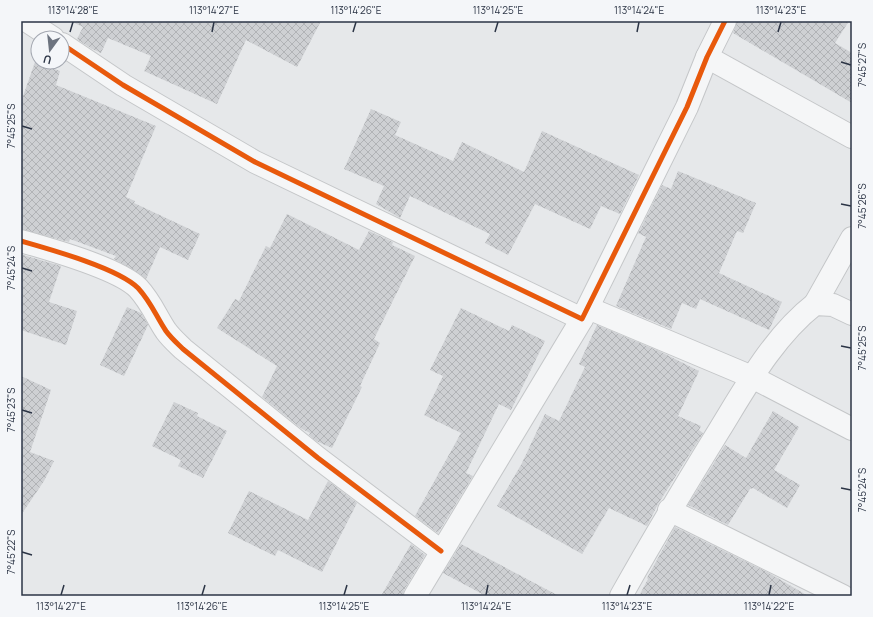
<svg xmlns="http://www.w3.org/2000/svg" width="873" height="617" font-family="Manrope,sans-serif">
<style>
.building{fill:url(#building-cross-hatch)}
.lines{fill:none;stroke-linecap:round;stroke-linejoin:round}
.street-casing{stroke:#c4c6c8;stroke-width:24}
.street{stroke:#f5f6f7;stroke-width:22}
.cycleway-casing{stroke:#f4f6f9;stroke-width:8}
.cycleway{stroke:#e8590c;stroke-width:5}
.ticks{fill:none;stroke:#2b3445;stroke-width:1.5}
.neatline{fill:none;stroke:#2b3445;stroke-width:1.5}
.ticks-label{font-size:10px;text-anchor:middle;fill:#2b3445}
</style>
<defs>
<pattern id="building-cross-hatch" width="8" height="8" patternUnits="userSpaceOnUse"><rect width="8" height="8" fill="#ced0d3"/><path d="M0 0l8 8M0 8l8-8" fill="none" stroke="#b1b3b6"/></pattern>
</defs>
<rect width="100%" height="100%" fill="#e6e8ea"/>
<g class="building">
<path d="M70,21H321L297,67L246,40L217,104L144,71L151,56L108,38L101,53L92,49L77,39L83,27Z"/>
<path d="M737,21H849L835,43L852,53V103L733,33Z"/>
<path d="M35,62L60,71L56,85L156,126L126,197L135,201L134,203L200,234L188,260L160,247L146,279L134,270L114,259L116,256L70,239L69,242L21,229V102Z"/>
<path d="M371,109L401,122L395,135L453,161L462,142L524,172L542,131L639,175L620,214L601,206L590,229L535,204L508,255L485,243L490,234L410,196L400,218L376,204L384,186L344,169Z"/>
<path d="M678,171L756,203L743,233L737,231L719,273L782,302L769,330L700,299L696,309L682,303L671,329L616,306L646,237L638,233L640,230L662,185L671,189Z"/>
<path d="M287,214L359,250L369,231L393,242L392,245L415,256L374,339L380,343L360,386L362,387L332,448L316,441L309,435L310,433L302,429L262,397L277,366L217,328L235,299L239,301L266,246L270,248Z"/>
<path d="M23,255L61,266L49,302L77,311L66,345L21,330V261Z"/>
<path d="M127,307L141,313L148,325L124,376L100,365Z"/>
<path d="M461,308L509,331L512,325L545,341L511,410L499,404L466,473L473,476L438,533L415,516L461,433L424,415L443,376L430,370Z"/>
<path d="M597,325L661,352L699,371L678,416L701,426L699,430L703,433L658,504L647,526L609,508L582,554L497,506L522,463L545,414L559,421L585,367L579,364Z"/>
<path d="M21,376L51,390L30,452L54,461L44,481L21,515Z"/>
<path d="M174,402L198,413L197,416L227,431L203,478L178,466L181,460L152,446Z"/>
<path d="M773,411L799,427L774,470L800,485L787,508L753,488L750,489L728,525L688,505L725,445L746,458Z"/>
<path d="M328,481L357,503L322,572L278,550L275,556L228,533L249,491L308,520Z"/>
<path d="M675,527L769,573L808,596H639L648,579L647,578Z"/>
<path d="M411,544L425,555L404,590L403,596H381Z"/>
<path d="M461,544L559,596H486L443,573Z"/>
</g>
<g class="lines">
<defs>
<g id="street">
<path d="M27,21L53,38"/>
<path d="M62,44L123,85L255,162L582,319L687,107L707,57L725,21"/>
<path d="M707,57L852,137"/>
<path d="M21,241C49,249 118,268 138,288C151,302 156,316 166,331C171,338 178,344 183,349L318,458L441,551"/>
<path d="M815,304L852,238"/>
<path d="M588,308L752,377L852,429"/>
<path d="M669,510L843,596"/>
<path d="M415,596L582,319"/>
<path d="M621,596C653,539 686,484 720,429C747,385 774,336 815,304L833,305L852,314"/>
</g>
</defs>
<use href="#street" class="street-casing"/>
<use href="#street" class="street"/>
<defs>
<g id="cycleway">
<path d="M62,44L123,85L255,162L582,319L687,107L707,57L725,21"/>
<path d="M21,241C49,249 118,268 138,288C151,302 156,316 166,331C171,338 178,344 183,349L318,458L441,551"/>
</g>
</defs>
<use href="#cycleway" class="cycleway-casing"/>
<use href="#cycleway" class="cycleway"/>
</g>
<path class="ticks" d="M70,32L73,22M212,32L214,22M353,32L356,22M495,32L498,22M637,32L639,22M778,32L781,22M841,62L851,65M22,126L32,129M841,204L851,206M22,268L32,271M841,346L851,348M22,410L32,413M841,488L851,490M22,552L32,555M61,595L64,585M202,595L205,585M344,595L347,585M486,595L488,585M627,595L630,585M769,595L771,585"/>
<rect width="873" height="617" fill="none" stroke="#f4f6f9" stroke-width="44"/>
<g transform="translate(50 50) rotate(195)"><circle r="19" fill="#f4f6f9" stroke="#a4a8b1"/>
<path d="M0-3L7 15L0 10L-7 15Z" fill="#6c737f"/>
<text y="-6" font-size="11" font-weight="bold" text-anchor="middle" fill="#2b3445">U</text>
</g>
<rect x="22" y="22" width="829" height="573" class="neatline"/>
<g class="ticks-label">
<text x="73" y="14">113°14'28"E</text>
<text x="214" y="14">113°14'27"E</text>
<text x="356" y="14">113°14'26"E</text>
<text x="498" y="14">113°14'25"E</text>
<text x="639" y="14">113°14'24"E</text>
<text x="781" y="14">113°14'23"E</text>
<text transform="translate(862 65) rotate(-90)" y="4">7°45'27"S</text>
<text transform="translate(11 126) rotate(-90)" y="4">7°45'25"S</text>
<text transform="translate(862 206) rotate(-90)" y="4">7°45'26"S</text>
<text transform="translate(11 268) rotate(-90)" y="4">7°45'24"S</text>
<text transform="translate(862 348) rotate(-90)" y="4">7°45'25"S</text>
<text transform="translate(11 410) rotate(-90)" y="4">7°45'23"S</text>
<text transform="translate(862 490) rotate(-90)" y="4">7°45'24"S</text>
<text transform="translate(11 552) rotate(-90)" y="4">7°45'22"S</text>
<text x="61" y="610">113°14'27"E</text>
<text x="202" y="610">113°14'26"E</text>
<text x="344" y="610">113°14'25"E</text>
<text x="486" y="610">113°14'24"E</text>
<text x="627" y="610">113°14'23"E</text>
<text x="769" y="610">113°14'22"E</text>
</g>
</svg>
